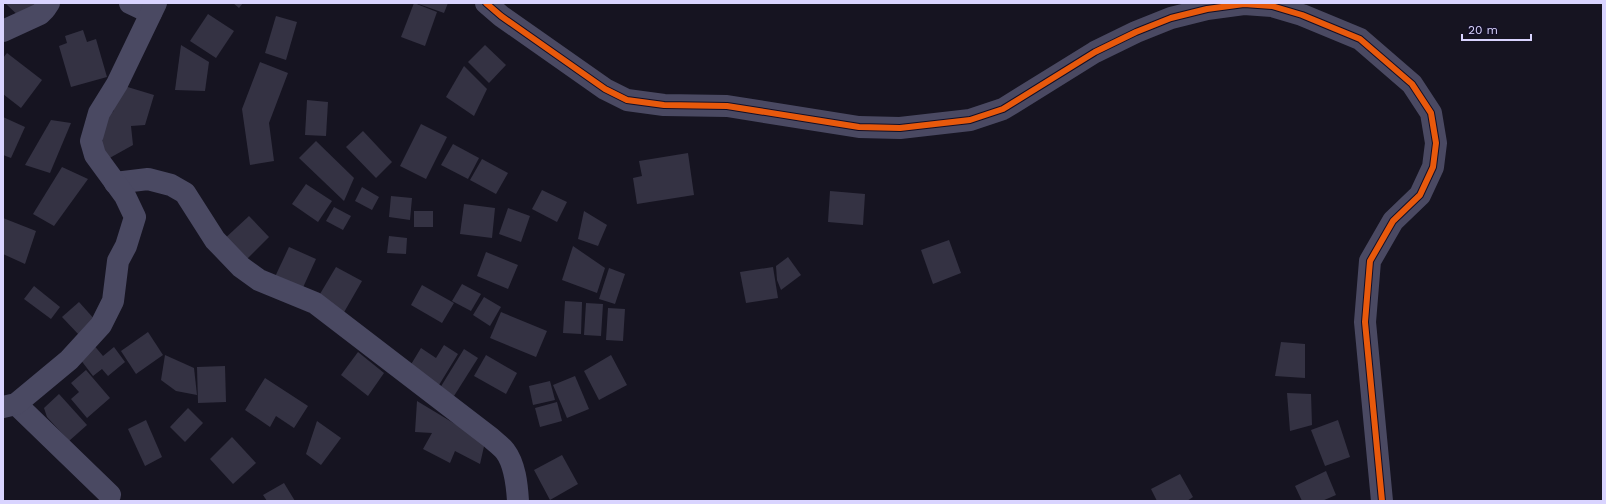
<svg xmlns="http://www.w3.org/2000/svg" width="1606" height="504" font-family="'Work Sans',sans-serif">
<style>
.building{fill:#343243}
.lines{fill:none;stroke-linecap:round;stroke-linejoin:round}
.street{stroke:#4a4962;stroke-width:22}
.cycleway-casing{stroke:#130f26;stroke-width:8}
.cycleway{stroke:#e8590c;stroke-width:6}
</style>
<rect width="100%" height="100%" fill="#161421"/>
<g class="building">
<path d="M5,3H39L23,20Z"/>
<path d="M233,3H243L239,8Z"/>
<path d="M414,3L437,12L425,46L401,37Z"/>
<path d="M416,3H448L444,13Z"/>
<path d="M208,14L234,31L216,58L190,41Z"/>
<path d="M276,16L297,22L286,60L265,53Z"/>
<path d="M83,30L87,42L96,39L107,77L71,87L59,46L67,43L65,36Z"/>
<path d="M181,45L209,62L205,91L175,90Z"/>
<path d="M485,45L506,65L489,83L468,62Z"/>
<path d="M7,53L42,80L21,108L3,94V58Z"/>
<path d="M260,62L288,73L269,123L274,161L250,165L242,109Z"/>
<path d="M464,66L487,89L474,116L446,97Z"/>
<path d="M121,85L154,95L145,125L131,126L133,145L106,160L98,147L103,140L98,128L105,114L113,112Z"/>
<path d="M307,100L328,102L326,136L305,135Z"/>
<path d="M3,117L25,127L11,158L3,155Z"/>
<path d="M51,120L71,123L50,173L25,165Z"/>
<path d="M421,124L447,137L426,179L400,166Z"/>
<path d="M363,131L392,162L376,178L346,147Z"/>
<path d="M316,141L354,178L344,201L299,158Z"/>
<path d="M453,144L479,158L468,179L441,165Z"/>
<path d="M688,153L694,195L637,204L633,178L642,176L639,161Z"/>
<path d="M482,159L508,173L496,194L470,180Z"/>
<path d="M62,167L88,179L54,226L33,214Z"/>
<path d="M306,184L332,201L318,222L292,204Z"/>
<path d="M362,187L379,197L372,210L355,201Z"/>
<path d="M542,190L567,202L557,222L532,209Z"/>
<path d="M830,191L865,194L863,225L828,222Z"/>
<path d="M391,196L412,198L410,220L389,217Z"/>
<path d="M464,204L495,208L492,238L460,234Z"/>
<path d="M334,207L351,216L343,230L326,221Z"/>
<path d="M508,208L530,216L521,242L499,234Z"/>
<rect x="414" y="211" width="19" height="16"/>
<path d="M584,211L607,225L598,246L578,239Z"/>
<path d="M249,216L269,237L243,263L221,242Z"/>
<path d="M3,218L36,231L25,264L3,254Z"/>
<path d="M389,236L407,238L406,254L387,253Z"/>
<path d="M949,240L961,273L933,284L921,250Z"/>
<path d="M573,246L605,268L597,293L562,280Z"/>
<path d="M289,247L316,259L300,294L273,281Z"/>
<path d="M486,252L518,265L508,289L477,276Z"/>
<path d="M788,257L801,275L781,290L777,280L776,266Z"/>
<path d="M336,267L362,281L343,314L317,299Z"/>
<path d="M773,267L778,298L746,303L740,272Z"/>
<path d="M609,268L625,274L615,304L599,299Z"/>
<path d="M462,284L481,294L471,311L452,301Z"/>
<path d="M422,285L454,303L442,323L411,305Z"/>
<path d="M34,286L60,307L51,319L24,299Z"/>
<path d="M484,297L501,307L490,326L473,315Z"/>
<path d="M565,301L582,302L581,334L563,333Z"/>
<path d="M79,302L96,321L80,336L62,317Z"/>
<path d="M586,303L603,304L601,336L584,335Z"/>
<path d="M608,308L625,309L623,341L606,340Z"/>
<path d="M501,312L547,331L536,357L490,338Z"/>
<path d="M148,332L163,355L136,374L121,351Z"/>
<path d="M1281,342L1305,344V378L1275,376Z"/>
<path d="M92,343L103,356L114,347L125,362L108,376L102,369L93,376L77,355Z"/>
<path d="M444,345L458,354L439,385L410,366L421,348L436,358Z"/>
<path d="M464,349L478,358L454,396L440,388Z"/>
<path d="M358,352L384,373L368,396L341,375Z"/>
<path d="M165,355L194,368L197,395L176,391L161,380Z"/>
<path d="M486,355L517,373L506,394L474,376Z"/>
<path d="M611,355L627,385L599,400L584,371Z"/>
<path d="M225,366L226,402L198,403L197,367Z"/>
<path d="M86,370L110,398L87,418L71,399L79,392L71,383Z"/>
<path d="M575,376L589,409L567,418L553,385Z"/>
<path d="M265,378L308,406L294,428L276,416L270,427L245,410Z"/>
<path d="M550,381L555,400L533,405L529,386Z"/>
<path d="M1287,393L1311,394L1312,425L1290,431Z"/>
<path d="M59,394L87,425L69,441L47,417L44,408Z"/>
<path d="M417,401L485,442L480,464L455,451L450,463L423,449L432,433L415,432Z"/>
<path d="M557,402L562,421L540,427L535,408Z"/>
<path d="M188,408L203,423L185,442L170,427Z"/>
<path d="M146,420L162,457L145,466L128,429Z"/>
<path d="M1338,420L1350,457L1325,466L1311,430Z"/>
<path d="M317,421L341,438L321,465L306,454Z"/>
<path d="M232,437L256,463L233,484L210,459Z"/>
<path d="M562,455L578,484L550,500L534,470Z"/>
<path d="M1326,471L1336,495L1322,501H1302L1295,486Z"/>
<path d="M1180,474L1193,497L1187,501H1157L1151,489Z"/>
<path d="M284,483L295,501H267L263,495Z"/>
</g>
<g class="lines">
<g class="street">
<path d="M130,3L151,13"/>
<path d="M486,3L501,16L605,89L627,100L664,105L727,106L859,127L900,128L970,120L1003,109L1095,52L1136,32L1171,18L1207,9L1244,4L1272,6L1302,15L1360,39L1412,84L1431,113L1436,143L1433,167L1420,195L1393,221L1370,261L1365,322L1382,501"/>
<path d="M3,31L40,14L45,9L49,3"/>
<path d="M115,183L148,179L171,185L185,193L215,240L241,267L259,280L315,303L491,438C495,442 501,446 505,451C515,464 517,485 518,501"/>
<path d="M16,404L110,495"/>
<path d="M3,407L16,404L69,360L101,325L113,301L118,261L126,246L135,217L125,196L95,155L91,141L99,113L117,84L156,3"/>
</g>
<defs>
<path id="cycleway" d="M486,3L501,16L605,89L627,100L664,105L727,106L859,127L900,128L970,120L1003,109L1095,52L1136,32L1171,18L1207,9L1244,4L1272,6L1302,15L1360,39L1412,84L1431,113L1436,143L1433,167L1420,195L1393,221L1370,261L1365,322L1382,501"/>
</defs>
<use href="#cycleway" class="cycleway-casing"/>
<use href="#cycleway" class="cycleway"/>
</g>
<rect width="1606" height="504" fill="none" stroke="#d9d4ff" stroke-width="8"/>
<path d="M1462 34v6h69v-6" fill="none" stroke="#d9d4ff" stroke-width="2"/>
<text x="1468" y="34" font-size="12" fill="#d9d4ff" stroke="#130f26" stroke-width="3" paint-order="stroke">20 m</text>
</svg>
